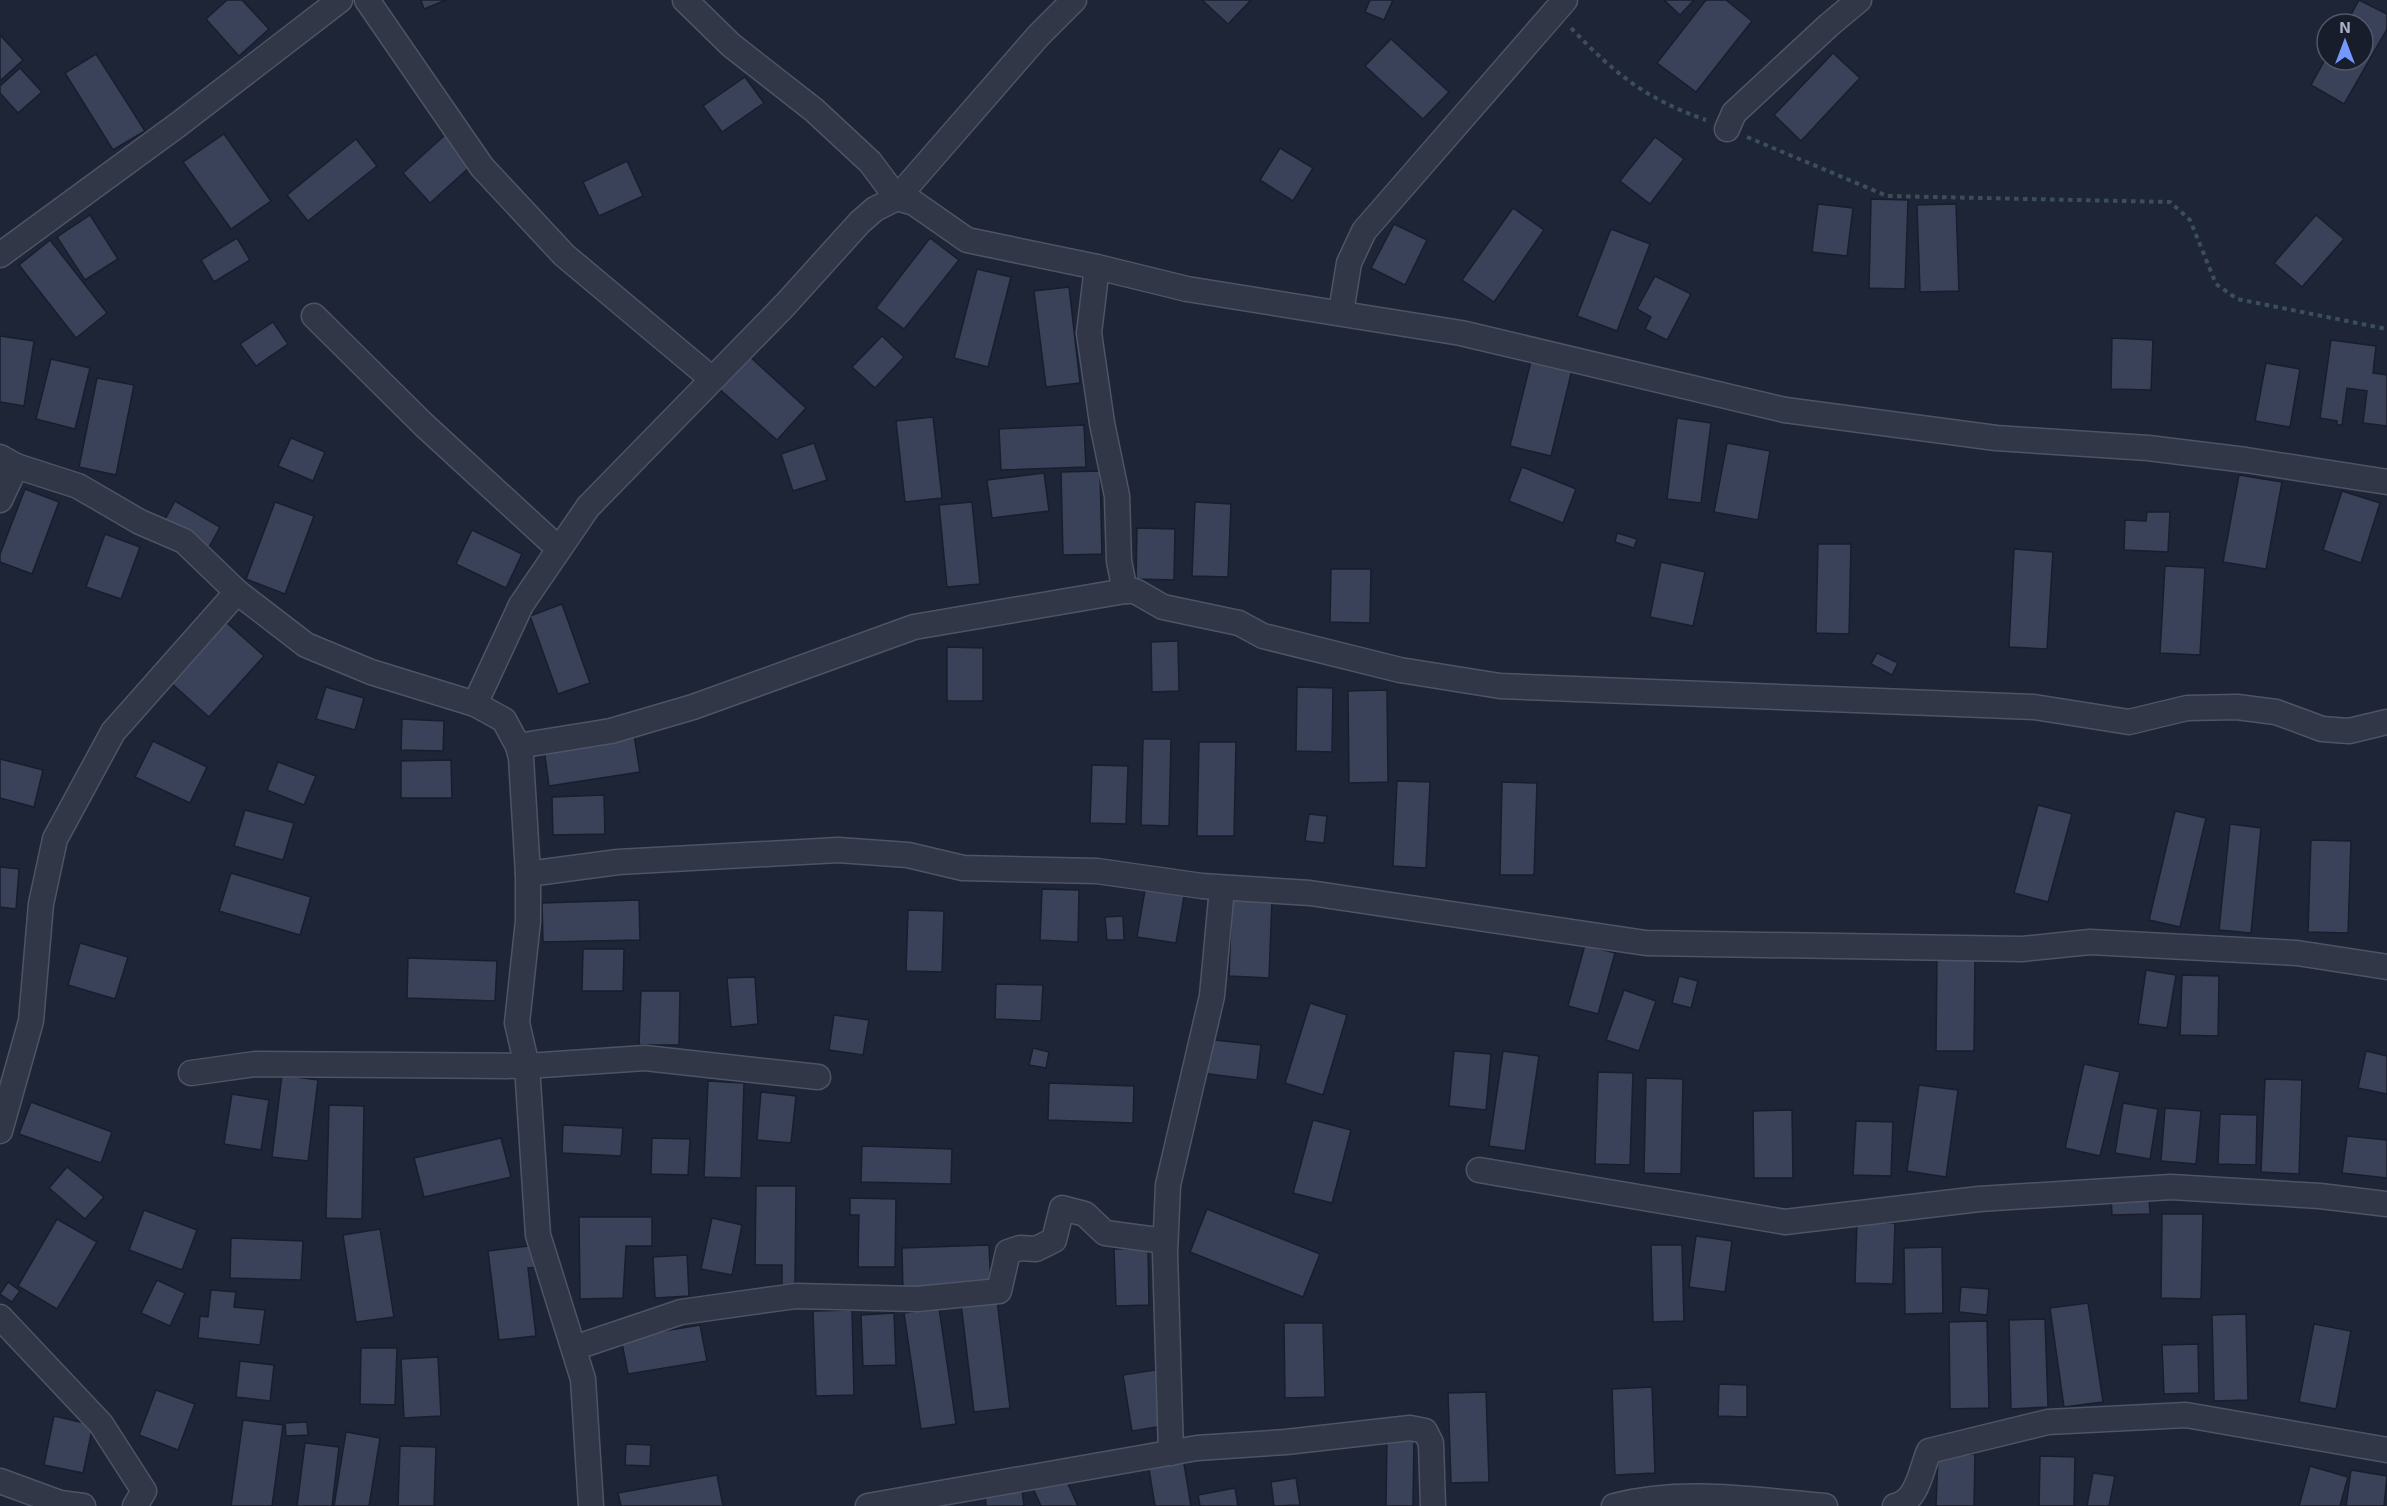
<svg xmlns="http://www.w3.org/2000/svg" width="2387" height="1506" font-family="'Exo 2',sans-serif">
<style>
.building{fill:#394258;stroke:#191e2e;stroke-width:1.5}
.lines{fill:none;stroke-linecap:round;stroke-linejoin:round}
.minor-casing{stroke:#4e5466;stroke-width:27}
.path{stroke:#3d4f56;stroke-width:4;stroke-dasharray:4.5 4.5;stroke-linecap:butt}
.minor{stroke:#313747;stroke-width:24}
</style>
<rect width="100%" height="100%" fill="#1d2537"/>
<g class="building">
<path d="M227,0H242L269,29L239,56L206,19Z"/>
<path d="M421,0H446L424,9Z"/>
<path d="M1202,0H1251L1228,24Z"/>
<path d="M1370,0H1393L1384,20L1365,12Z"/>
<path d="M1664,0H1694L1680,15Z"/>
<path d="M1706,0H1726L1752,21L1696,92L1657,63Z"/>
<path d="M2359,0L2387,14V29L2344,104L2311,85L2327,56V60H2363V24H2346Z"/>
<path d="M0,35L23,60L0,81Z"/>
<path d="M1391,39L1449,92L1423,119L1365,66Z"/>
<path d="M1833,53L1860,78L1801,141L1774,115Z"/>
<path d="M96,54L145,131L113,150L65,73Z"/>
<path d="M20,68L42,92L18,113L0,93V86Z"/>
<path d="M745,77L764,103L722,132L703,106Z"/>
<path d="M224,134L271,201L231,229L183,162Z"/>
<path d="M445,135L472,165L430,203L403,173Z"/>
<path d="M1655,137L1684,159L1650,204L1620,181Z"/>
<path d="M356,139L377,166L308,221L287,195Z"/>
<path d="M1280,148L1313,168L1293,201L1260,180Z"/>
<path d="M627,161L643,196L599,216L583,182Z"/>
<path d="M1871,199L1908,200L1905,289L1869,288Z"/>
<path d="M1818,204L1853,208L1847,256L1812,252Z"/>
<path d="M1956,204L1959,291L1920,292L1917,205Z"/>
<path d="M1513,208L1544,230L1494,302L1462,280Z"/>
<path d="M90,215L118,259L85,280L57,237Z"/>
<path d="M2316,215L2344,239L2302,287L2274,263Z"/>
<path d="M1394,224L1427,240L1405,285L1371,268Z"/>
<path d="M1611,229L1650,244L1617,331L1577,316Z"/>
<path d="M237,238L250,260L214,282L201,260Z"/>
<path d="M930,238L959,260L904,329L876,308Z"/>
<path d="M50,240L107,313L76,338L19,265Z"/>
<path d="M977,269L1011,277L988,367L954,358Z"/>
<path d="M1655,276L1691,294L1667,340L1645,329L1651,317L1637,309Z"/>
<path d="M1069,287L1080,383L1046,387L1034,291Z"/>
<path d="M273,322L288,344L256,366L240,344Z"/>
<path d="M0,336L34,341L24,406L0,402Z"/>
<path d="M882,336L904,357L875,388L852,367Z"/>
<path d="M2112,338L2153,340L2151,390L2111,389Z"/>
<path d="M2331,340L2376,346L2373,373L2387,375V426L2363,423L2367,391L2347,388L2342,425H2337V421L2320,418Z"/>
<path d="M747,354L806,408L777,440L717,387Z"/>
<path d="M51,359L90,368L75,429L36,419Z"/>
<path d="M1531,361L1572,370L1551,456L1510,446Z"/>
<path d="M2266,363L2300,369L2290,427L2255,421Z"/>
<path d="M97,378L134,385L116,475L79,467Z"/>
<path d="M933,417L942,498L905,502L896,421Z"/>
<path d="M1677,418L1711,423L1701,503L1667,499Z"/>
<path d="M1084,425L1086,467L1001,470L999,429Z"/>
<path d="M291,438L325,452L313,481L278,466Z"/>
<path d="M814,443L827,480L793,491L781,454Z"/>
<path d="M1727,443L1770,451L1758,520L1714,512Z"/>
<path d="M1522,467L1576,489L1563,523L1509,501Z"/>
<path d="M1100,471L1102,554L1063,555L1061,472Z"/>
<path d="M1044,473L1049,511L992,518L987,480Z"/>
<path d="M2239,475L2282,482L2266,569L2223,562Z"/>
<path d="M25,489L59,502L32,574L0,562V554Z"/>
<path d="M2342,491L2380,503L2361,563L2323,550Z"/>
<path d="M175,501L220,527L208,549L163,523Z"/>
<path d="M275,502L314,516L285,594L246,579Z"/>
<path d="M972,502L980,584L947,587L939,505Z"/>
<path d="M1195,502L1231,504L1228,577L1192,576Z"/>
<path d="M2147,512H2170L2168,552L2124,550L2125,520L2146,521Z"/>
<path d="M1137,528L1175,529L1174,580L1136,579Z"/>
<path d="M472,530L522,554L506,588L456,564Z"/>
<path d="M1617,533L1637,539L1634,548L1615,542Z"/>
<path d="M105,534L140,547L121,599L86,587Z"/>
<path d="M1818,544H1851L1849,634L1816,633Z"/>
<path d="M2014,549L2053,552L2047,649L2009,647Z"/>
<path d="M1661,562L1705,572L1693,626L1650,617Z"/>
<path d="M2165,566L2205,568L2200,655L2160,653Z"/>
<path d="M1331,569H1371L1370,623L1330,622Z"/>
<path d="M562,604L590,683L558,694L530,616Z"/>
<path d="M226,622L264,656L209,717L171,683Z"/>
<path d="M1178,641L1179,691L1152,692L1151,642Z"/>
<path d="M947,647L983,648V701H947Z"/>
<path d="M1877,653L1898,663L1892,675L1871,664Z"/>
<path d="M326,687L364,698L355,730L316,719Z"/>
<path d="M1297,687L1333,688L1332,752L1296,751Z"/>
<path d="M1387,690L1388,782L1349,783L1348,691Z"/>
<path d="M402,719L444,721L443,751L401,750Z"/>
<path d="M634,735L640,772L549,786L544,749Z"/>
<path d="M1143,739H1171L1169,826L1141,825Z"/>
<path d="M153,741L207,767L190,803L135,777Z"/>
<path d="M1199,742H1236L1234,836H1197Z"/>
<path d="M0,759L43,770L34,807L0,798Z"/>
<path d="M451,760L452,798H401V761Z"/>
<path d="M278,762L316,776L304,805L267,790Z"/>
<path d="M1092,765L1128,766L1126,824L1090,823Z"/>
<path d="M1397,781L1430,782L1426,868L1393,866Z"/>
<path d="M1502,782L1537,783L1534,875H1500Z"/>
<path d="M604,795L605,834L553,835L552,797Z"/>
<path d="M2038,805L2072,814L2048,902L2014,893Z"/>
<path d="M245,810L294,823L283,860L234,846Z"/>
<path d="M2175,811L2206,818L2180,927L2149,920Z"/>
<path d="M1309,814L1327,816L1324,843L1305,841Z"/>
<path d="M2230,824L2261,828L2251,933L2219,930Z"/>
<path d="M2311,840L2351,841L2348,933L2308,932Z"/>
<path d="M0,867L19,869L16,909L0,907Z"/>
<path d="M231,873L311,897L300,935L219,911Z"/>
<path d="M1146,884L1185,891L1176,943L1137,937Z"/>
<path d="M1042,889L1079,890L1078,942L1040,940Z"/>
<path d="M1232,898L1272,899L1269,978L1229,976Z"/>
<path d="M639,900L640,940L543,942L542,903Z"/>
<path d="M908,910L944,911L942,972L906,971Z"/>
<path d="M1123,916L1124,940H1107L1105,917Z"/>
<path d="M80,943L128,957L115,999L68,985Z"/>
<path d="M1585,945L1615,953L1598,1014L1568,1006Z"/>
<path d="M583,949H624L623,991H582Z"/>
<path d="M408,958L497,961L495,1001L407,998Z"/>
<path d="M1937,959H1975L1974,1051H1936Z"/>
<path d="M2146,970L2176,975L2167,1028L2138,1024Z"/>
<path d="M2182,975L2219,976L2218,1036L2180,1035Z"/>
<path d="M1679,976L1698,981L1691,1008L1672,1003Z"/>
<path d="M755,977L758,1024L731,1027L727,978Z"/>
<path d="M996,984L1043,985L1041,1021L995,1019Z"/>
<path d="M1624,990L1656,1001L1639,1051L1606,1040Z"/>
<path d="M641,991H680L679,1045H639Z"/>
<path d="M1310,1003L1347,1015L1323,1095L1285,1083Z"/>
<path d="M834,1015L869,1020L863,1055L829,1050Z"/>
<path d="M1205,1039L1261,1045L1257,1080L1201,1073Z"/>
<path d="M1033,1048L1049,1052L1046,1068L1029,1065Z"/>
<path d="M1454,1051L1491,1054L1486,1110L1449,1106Z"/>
<path d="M1503,1051L1539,1056L1525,1151L1489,1146Z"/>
<path d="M2366,1051L2387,1056V1094L2358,1088Z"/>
<path d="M2084,1064L2120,1072L2100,1156L2065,1148Z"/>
<path d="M1598,1072L1633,1073L1630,1165L1595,1164Z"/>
<path d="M282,1075L318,1080L308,1161L272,1157Z"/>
<path d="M1646,1078L1683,1079L1681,1174L1644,1173Z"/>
<path d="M2265,1079L2302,1080L2299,1174L2261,1172Z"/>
<path d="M708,1081L744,1083L741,1178L704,1177Z"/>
<path d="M1049,1083L1134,1086L1133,1123L1048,1120Z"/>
<path d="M1919,1085L1958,1090L1946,1177L1907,1171Z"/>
<path d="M761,1092L796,1096L791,1143L757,1140Z"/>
<path d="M232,1094L269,1100L261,1150L224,1144Z"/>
<path d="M31,1102L112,1132L101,1163L19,1134Z"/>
<path d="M2123,1103L2158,1109L2150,1159L2115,1153Z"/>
<path d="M329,1105L364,1106L362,1219L326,1218Z"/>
<path d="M2165,1108L2201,1111L2196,1164L2161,1161Z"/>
<path d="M1792,1110L1793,1178H1754L1753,1111Z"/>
<path d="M2220,1114L2257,1115L2256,1165L2218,1164Z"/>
<path d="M1313,1120L1351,1130L1332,1203L1293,1193Z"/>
<path d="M1856,1121L1893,1122L1891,1176L1853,1175Z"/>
<path d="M563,1125L623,1128L621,1156L562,1153Z"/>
<path d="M2347,1136L2387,1140V1178L2342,1173Z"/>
<path d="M501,1138L511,1177L424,1197L414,1158Z"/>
<path d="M652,1138L690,1139L688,1175L651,1174Z"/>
<path d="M862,1146L952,1149L951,1184L861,1182Z"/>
<path d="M67,1167L104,1197L85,1219L49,1188Z"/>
<path d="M756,1186H796L795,1286L782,1285V1265H755Z"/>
<path d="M2149,1194L2150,1214L2112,1215L2111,1196Z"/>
<path d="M850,1198L896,1199L895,1267H858L859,1215H850Z"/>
<path d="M1207,1209L1320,1254L1303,1297L1190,1252Z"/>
<path d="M144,1210L197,1230L182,1270L129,1250Z"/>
<path d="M2162,1214H2203L2201,1299L2161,1298Z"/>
<path d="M579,1217H652V1246H626L623,1298L580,1299Z"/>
<path d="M712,1218L742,1225L732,1275L701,1269Z"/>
<path d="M57,1219L97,1242L57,1309L18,1286Z"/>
<path d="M1857,1222L1895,1223L1893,1284L1855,1283Z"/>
<path d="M380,1229L394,1317L356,1322L343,1235Z"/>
<path d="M1696,1236L1732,1241L1725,1292L1689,1287Z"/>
<path d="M231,1238L303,1241L301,1280L230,1278Z"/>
<path d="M536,1245L539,1267L528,1268L536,1336L499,1340L488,1251Z"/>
<path d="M989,1245L991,1288L903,1291L902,1248Z"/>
<path d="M1651,1245H1682L1684,1321L1653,1322Z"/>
<path d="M1942,1247L1943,1313L1905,1314L1904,1248Z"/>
<path d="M1148,1248L1149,1305L1116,1306L1114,1249Z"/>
<path d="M687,1255L689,1296L655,1298L653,1257Z"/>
<path d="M157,1280L185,1293L170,1326L141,1313Z"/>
<path d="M8,1282L20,1291L12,1302L0,1294Z"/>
<path d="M1961,1287L1989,1289L1987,1315L1959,1312Z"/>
<path d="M211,1290L236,1292L234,1307L265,1310L260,1345L198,1338L200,1316L208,1317Z"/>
<path d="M997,1300L1010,1408L974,1412L961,1304Z"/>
<path d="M2088,1303L2103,1402L2064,1407L2050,1308Z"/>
<path d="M939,1308L956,1424L921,1429L904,1313Z"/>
<path d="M852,1310L854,1395L816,1396L813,1311Z"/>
<path d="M894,1313L896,1365L863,1366L861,1315Z"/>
<path d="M2246,1314L2248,1400L2214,1401L2212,1315Z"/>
<path d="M2045,1319L2048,1407L2011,1409L2009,1320Z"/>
<path d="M1987,1321L1989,1408L1950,1409L1949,1322Z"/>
<path d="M1284,1323H1323L1325,1397L1285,1398Z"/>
<path d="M2314,1324L2351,1331L2336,1409L2299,1402Z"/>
<path d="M700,1325L707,1361L628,1374L621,1338Z"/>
<path d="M2198,1344L2199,1393L2164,1394L2162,1345Z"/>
<path d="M361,1348H397L395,1405L360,1404Z"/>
<path d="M438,1357L441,1416L404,1418L401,1359Z"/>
<path d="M240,1361L274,1365L270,1401L236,1397Z"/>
<path d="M1161,1369L1170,1425L1132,1431L1123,1375Z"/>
<path d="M1719,1384L1747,1385V1417L1718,1416Z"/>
<path d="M1652,1387L1655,1473L1615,1475L1612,1389Z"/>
<path d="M156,1390L195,1404L178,1450L139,1435Z"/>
<path d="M1486,1392L1489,1482L1451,1483L1448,1393Z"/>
<path d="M54,1416L93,1425L83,1473L44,1465Z"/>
<path d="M243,1420L283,1425L272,1506H231Z"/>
<path d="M307,1422L308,1435L286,1436L285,1423Z"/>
<path d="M346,1432L380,1438L369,1506H334Z"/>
<path d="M1387,1436L1414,1437L1413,1506H1386Z"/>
<path d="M305,1443L339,1447L332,1506H297Z"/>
<path d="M626,1444L651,1445L650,1466L625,1465Z"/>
<path d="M400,1446L436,1447L434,1506H398Z"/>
<path d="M1938,1454H1975L1974,1506H1936Z"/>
<path d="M2040,1456L2075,1457L2074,1506H2039Z"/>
<path d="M1183,1458L1191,1506H1155L1148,1463Z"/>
<path d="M2310,1466L2348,1477L2340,1506H2299Z"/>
<path d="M2351,1470L2387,1476L2384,1506H2346Z"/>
<path d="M1063,1473L1078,1506H1041L1032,1486Z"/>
<path d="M2093,1473L2115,1476L2109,1506H2087Z"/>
<path d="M717,1475L723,1506H621L618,1493Z"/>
<path d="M1296,1478L1300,1505L1274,1506L1271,1482Z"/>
<path d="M1235,1488L1238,1506H1200L1198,1495Z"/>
<path d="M1022,1490L1024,1506H986L985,1494Z"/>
</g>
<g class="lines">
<defs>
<g id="minor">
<path d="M367,0L482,167L564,255L712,379"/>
<path d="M685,0L731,45L814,110L870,162L897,198L1038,36L1074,0"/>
<path d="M1727,129L1734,113L1829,25L1859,0"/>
<path d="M0,255L179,124L340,0"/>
<path d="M1097,267L1089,333L1102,423L1117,496L1119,561L1125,591"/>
<path d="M1341,312L1349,263L1364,231L1565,0"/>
<path d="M314,316L424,425L559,549"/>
<path d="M0,457L16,466L78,486L140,522L184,541L237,592L306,645L371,672L475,704L504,720L518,746L521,758L528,874V921L517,1023L527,1066L538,1235L583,1379L591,1506"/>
<path d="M0,500L16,466"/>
<path d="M475,704L521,605L588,507L785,305L860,222L875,209L897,198L914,203L967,240L1097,267L1187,289L1461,333L1785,410L1996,438L2148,448L2246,460L2387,482"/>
<path d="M518,746L611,731L693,707L914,627L1125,591H1135L1163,607L1239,623L1263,636L1400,670L1500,686L2034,707L2129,722L2187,708L2237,707L2276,712L2322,729L2349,731L2387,722"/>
<path d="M528,874L618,862L838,850L908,855L963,868L1097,871L1202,886L1310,893L1646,943L2022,949L2090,942L2297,953L2387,967"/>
<path d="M191,1073L255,1064L527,1066L645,1058L818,1077"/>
<path d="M0,1131L31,1021L41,904L55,839L113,732L237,592"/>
<path d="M1479,1170L1785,1222L1979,1199L2171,1187L2320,1196L2387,1204"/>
<path d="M0,1317L101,1424L144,1491L135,1506"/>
<path d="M574,1348L681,1312L796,1296L917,1299L999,1291L1008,1252L1020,1248L1036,1249L1054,1240L1062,1208L1085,1214L1105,1233L1165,1241"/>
<path d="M1171,1453L1165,1253L1168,1185L1212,996L1222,888"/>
<path d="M0,1481L60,1503L83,1506"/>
<path d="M868,1506L1197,1448L1286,1442L1410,1428L1425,1431L1431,1443L1433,1506"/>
<path d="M1614,1506C1683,1488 1755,1500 1825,1506"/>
<path d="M1895,1506C1918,1501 1921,1469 1929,1451L2048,1422L2186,1415L2387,1450"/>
</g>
</defs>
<use href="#minor" class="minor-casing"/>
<g class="path">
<path d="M1571,28C1615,74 1646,99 1706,120"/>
<path d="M1747,137L1887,196L2170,202L2190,220L2216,284L2237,299L2387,329"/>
</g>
<use href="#minor" class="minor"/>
</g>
<g transform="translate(2345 42)"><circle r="28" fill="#171d2b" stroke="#525869" stroke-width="1.5"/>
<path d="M0-4.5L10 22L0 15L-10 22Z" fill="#7598ff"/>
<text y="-9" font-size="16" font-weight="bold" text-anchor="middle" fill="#aab1c5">N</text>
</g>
</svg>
